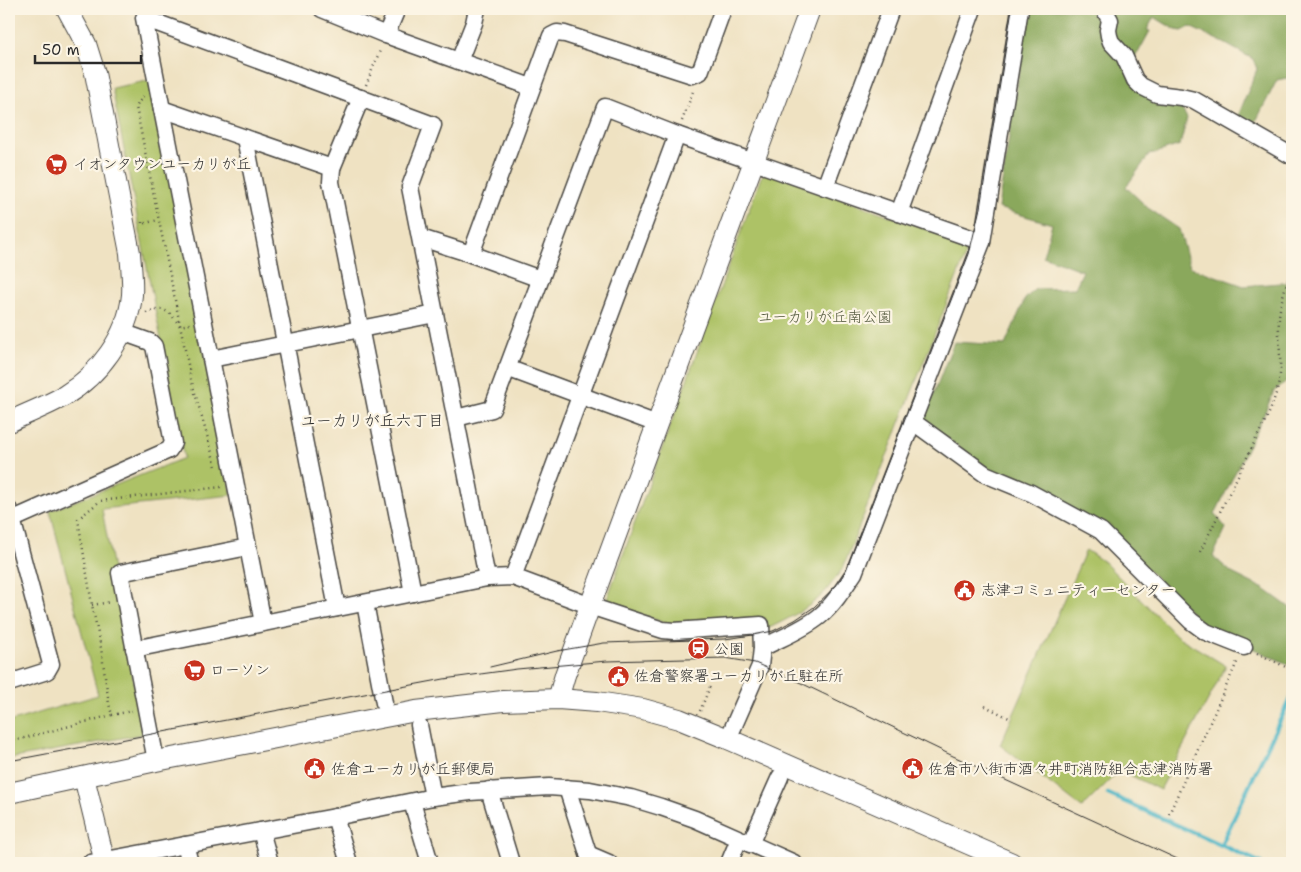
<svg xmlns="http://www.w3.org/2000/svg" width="1301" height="872" font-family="'Shantell Sans','Klee One',sans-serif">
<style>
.green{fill:#adc266;stroke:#6c7648}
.forest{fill:#8aa85b;stroke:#5a6a43}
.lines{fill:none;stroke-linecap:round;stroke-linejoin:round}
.stream{stroke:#49b5c6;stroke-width:4.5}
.minor-casing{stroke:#484642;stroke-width:19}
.tertiary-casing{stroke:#484642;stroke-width:22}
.path{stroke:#484642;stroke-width:2.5;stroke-dasharray:1 4;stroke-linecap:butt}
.minor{stroke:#fff;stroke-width:16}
.tertiary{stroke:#fff;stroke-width:20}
.tram{stroke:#2b2b2b;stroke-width:1}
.labels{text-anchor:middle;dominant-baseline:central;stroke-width:4.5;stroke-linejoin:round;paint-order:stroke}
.poi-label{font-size:15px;fill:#2b2b2b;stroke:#fcf5e5;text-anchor:start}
.park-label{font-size:15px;fill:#52583d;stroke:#fcf5e5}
.neighbourhood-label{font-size:16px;fill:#2b2b2b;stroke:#fcf5e5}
</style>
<rect width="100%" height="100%" fill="#fcf5e5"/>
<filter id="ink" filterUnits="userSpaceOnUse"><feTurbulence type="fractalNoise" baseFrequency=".02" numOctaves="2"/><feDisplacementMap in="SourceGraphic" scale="10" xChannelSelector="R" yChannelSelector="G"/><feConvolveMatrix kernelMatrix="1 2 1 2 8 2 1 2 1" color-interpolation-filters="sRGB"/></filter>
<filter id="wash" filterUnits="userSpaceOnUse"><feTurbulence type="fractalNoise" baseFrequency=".0096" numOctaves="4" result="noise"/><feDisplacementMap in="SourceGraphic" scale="20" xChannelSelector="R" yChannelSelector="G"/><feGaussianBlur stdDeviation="1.12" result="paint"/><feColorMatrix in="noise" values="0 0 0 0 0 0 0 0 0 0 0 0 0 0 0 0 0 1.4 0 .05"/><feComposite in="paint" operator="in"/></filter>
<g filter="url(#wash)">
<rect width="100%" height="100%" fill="#efe2c2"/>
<g class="green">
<path d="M152,80L232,495L102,509L143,734L9,759V722L98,695L50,511L184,458L112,88Z"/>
<path d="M767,171L964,243L966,254L843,568C837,576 831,585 824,593C808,609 788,619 767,629L765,618L675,623L662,622L608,603L607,599L761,177Z"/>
<path d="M1086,550L1104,562L1177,636L1226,666L1160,790L1120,770L1082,808L1000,745Z"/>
</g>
<g class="forest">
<path d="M1029,9H1100L1132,82L1178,103L1187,118L1180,145L1149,155L1126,187L1148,208L1179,229L1190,267L1244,286L1292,282V377L1274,391L1265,412L1215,514L1226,528L1213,556L1232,573L1264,589L1292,609V666L1207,628L1117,540L989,469L923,421L954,342L1005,345L1025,299L1035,289L1075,288L1083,271L1043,256L1052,224L998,208Z"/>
<path d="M1109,9H1292V77L1277,80L1253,127L1237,119L1257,69L1253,59L1224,43L1190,27L1182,31L1176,30L1154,17L1147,30L1150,31L1138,53L1130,60L1112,37Z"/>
</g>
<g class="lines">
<g class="stream">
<path d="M1108,794L1261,863"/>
<path d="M1221,845L1292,695"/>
</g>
</g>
</g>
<g filter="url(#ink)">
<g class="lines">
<defs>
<g id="minor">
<path d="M322,9L386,35L531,87"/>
<path d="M1104,9L1110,20L1108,30L1109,36L1111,42L1124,56L1135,80L1141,86L1157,94L1181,97L1194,100L1292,156"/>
<path d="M386,35L397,9"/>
<path d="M459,61L474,23L477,9"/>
<path d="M361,98L332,168L331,182L413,593"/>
<path d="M162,109L332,168"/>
<path d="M245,138L337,608"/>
<path d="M825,187L891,9"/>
<path d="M899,213L973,9"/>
<path d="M421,238L471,254L540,279"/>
<path d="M471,254L551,36L557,33L565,34L692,75L700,72L723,9"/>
<path d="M211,359L435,314"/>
<path d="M507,368L657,424"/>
<path d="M456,418L492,409L605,107L677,135L982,242"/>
<path d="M912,421L985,474L1031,493L1101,531L1191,621L1206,632L1244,647"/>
<path d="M9,521L169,450L173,443L154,346L150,342L122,332"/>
<path d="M513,577L677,135"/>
<path d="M365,603L384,703"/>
<path d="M263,623L144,18L433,125L410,187L487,578"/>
<path d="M762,648C781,638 803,630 820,616C834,604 844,588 854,573L982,242L1020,9"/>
<path d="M134,649L487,578L513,577L599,609L663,630L674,631L761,625L762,648L760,666L728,739"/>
<path d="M9,683L47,671L51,664L12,519L9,510"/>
<path d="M419,725L433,797"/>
<path d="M156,761L120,573L248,547"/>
<path d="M567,788L591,863"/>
<path d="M489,790L511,863"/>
<path d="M412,802L430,863"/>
<path d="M335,817L349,863"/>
<path d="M261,831L270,863"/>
<path d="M750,844L780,777"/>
<path d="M185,845L190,863"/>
<path d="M588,854L609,863"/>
<path d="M90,863L335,817L433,797L470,792L549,787L590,790L631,798L661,807L695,819L794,863"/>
<path d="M729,863L739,839"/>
</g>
<g id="tertiary">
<path d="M9,422C27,413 47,406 64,396C99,375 128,336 132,295C133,281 131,267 130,253L95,73L86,44L67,9"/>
<path d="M558,699L565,675L590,606L810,9"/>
<path d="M84,777L105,863"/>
<path d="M9,793L156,761L416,711L503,701L558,699L597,702L643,709L679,719L728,739L1012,863"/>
</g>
</defs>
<use href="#minor" class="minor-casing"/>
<use href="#tertiary" class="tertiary-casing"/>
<g class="path">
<path d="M366,85L381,48"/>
<path d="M143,96L136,107L191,379L216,467"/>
<path d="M682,121L694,89"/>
<path d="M142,222V224L158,220"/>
<path d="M146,313C165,306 168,310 180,326L190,324"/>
<path d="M1200,552L1270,411C1274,399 1279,387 1280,374C1281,354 1278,335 1279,316C1281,299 1287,283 1292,267"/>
<path d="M92,605L111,602"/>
<path d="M1257,653L1292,670"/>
<path d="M985,706L1011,719"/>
<path d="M700,711L711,684"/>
<path d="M112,715L132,711"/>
<path d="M9,742L112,715L109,704L101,648L92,605L78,519L100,501L221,487"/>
<path d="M1169,814L1238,660"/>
</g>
<use href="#minor" class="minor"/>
<use href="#tertiary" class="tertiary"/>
<g class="tram">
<path d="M490,667L557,651L604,643L725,639L753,635L773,631L795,620L814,607L838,584L846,570L969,254L980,208L1012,9"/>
<path d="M9,761L444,679L517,669L607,661L725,658L755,663L801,683L953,756L1186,863"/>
</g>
</g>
</g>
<defs>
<symbol id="supermarket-disc" viewBox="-11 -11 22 22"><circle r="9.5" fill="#c8321e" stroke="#fcf5e5"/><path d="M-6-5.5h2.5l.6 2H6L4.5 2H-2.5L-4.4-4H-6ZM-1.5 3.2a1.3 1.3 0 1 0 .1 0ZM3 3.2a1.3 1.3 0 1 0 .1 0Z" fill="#fff"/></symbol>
<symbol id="civic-disc" viewBox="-11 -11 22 22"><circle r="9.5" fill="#c8321e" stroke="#fcf5e5"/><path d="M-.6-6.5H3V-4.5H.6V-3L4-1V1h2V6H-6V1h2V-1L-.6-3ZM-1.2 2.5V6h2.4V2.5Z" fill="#fff"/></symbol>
<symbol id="station-disc" viewBox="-11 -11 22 22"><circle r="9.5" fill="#c8321e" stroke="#fcf5e5"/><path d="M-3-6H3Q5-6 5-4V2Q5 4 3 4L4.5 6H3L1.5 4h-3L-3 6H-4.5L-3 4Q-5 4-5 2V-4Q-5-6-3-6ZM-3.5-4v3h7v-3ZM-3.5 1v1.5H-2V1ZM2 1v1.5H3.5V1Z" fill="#fff"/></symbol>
</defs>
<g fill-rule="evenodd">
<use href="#supermarket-disc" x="44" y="152" width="25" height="25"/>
<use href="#civic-disc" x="952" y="578" width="25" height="25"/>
<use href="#station-disc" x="686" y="636" width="25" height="25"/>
<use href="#supermarket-disc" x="182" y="658" width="25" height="25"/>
<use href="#civic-disc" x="606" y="664" width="25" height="25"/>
<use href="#civic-disc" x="302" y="756" width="25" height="25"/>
<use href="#civic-disc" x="900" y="756" width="25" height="25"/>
</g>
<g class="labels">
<g class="poi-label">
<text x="73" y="164">イオンタウンユーカリが丘</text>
<text x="981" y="590">志津コミュニティーセンター</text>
<text x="714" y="649">公園</text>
<text x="210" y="670">ローソン</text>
<text x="634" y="676">佐倉警察署ユーカリが丘駐在所</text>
<text x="331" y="769">佐倉ユーカリが丘郵便局</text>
<text x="928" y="769">佐倉市八街市酒々井町消防組合志津消防署</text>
</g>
<g class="park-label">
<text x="825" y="317">ユーカリが丘南公園</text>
</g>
<g class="neighbourhood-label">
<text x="372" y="420">ユーカリが丘六丁目</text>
</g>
</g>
<rect width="1301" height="872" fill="none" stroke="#fcf5e5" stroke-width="30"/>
<path d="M35 55v8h106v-8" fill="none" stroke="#2b2b2b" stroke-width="2.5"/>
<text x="42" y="55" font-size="15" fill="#2b2b2b" stroke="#fcf5e5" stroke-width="4" paint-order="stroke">50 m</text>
</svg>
